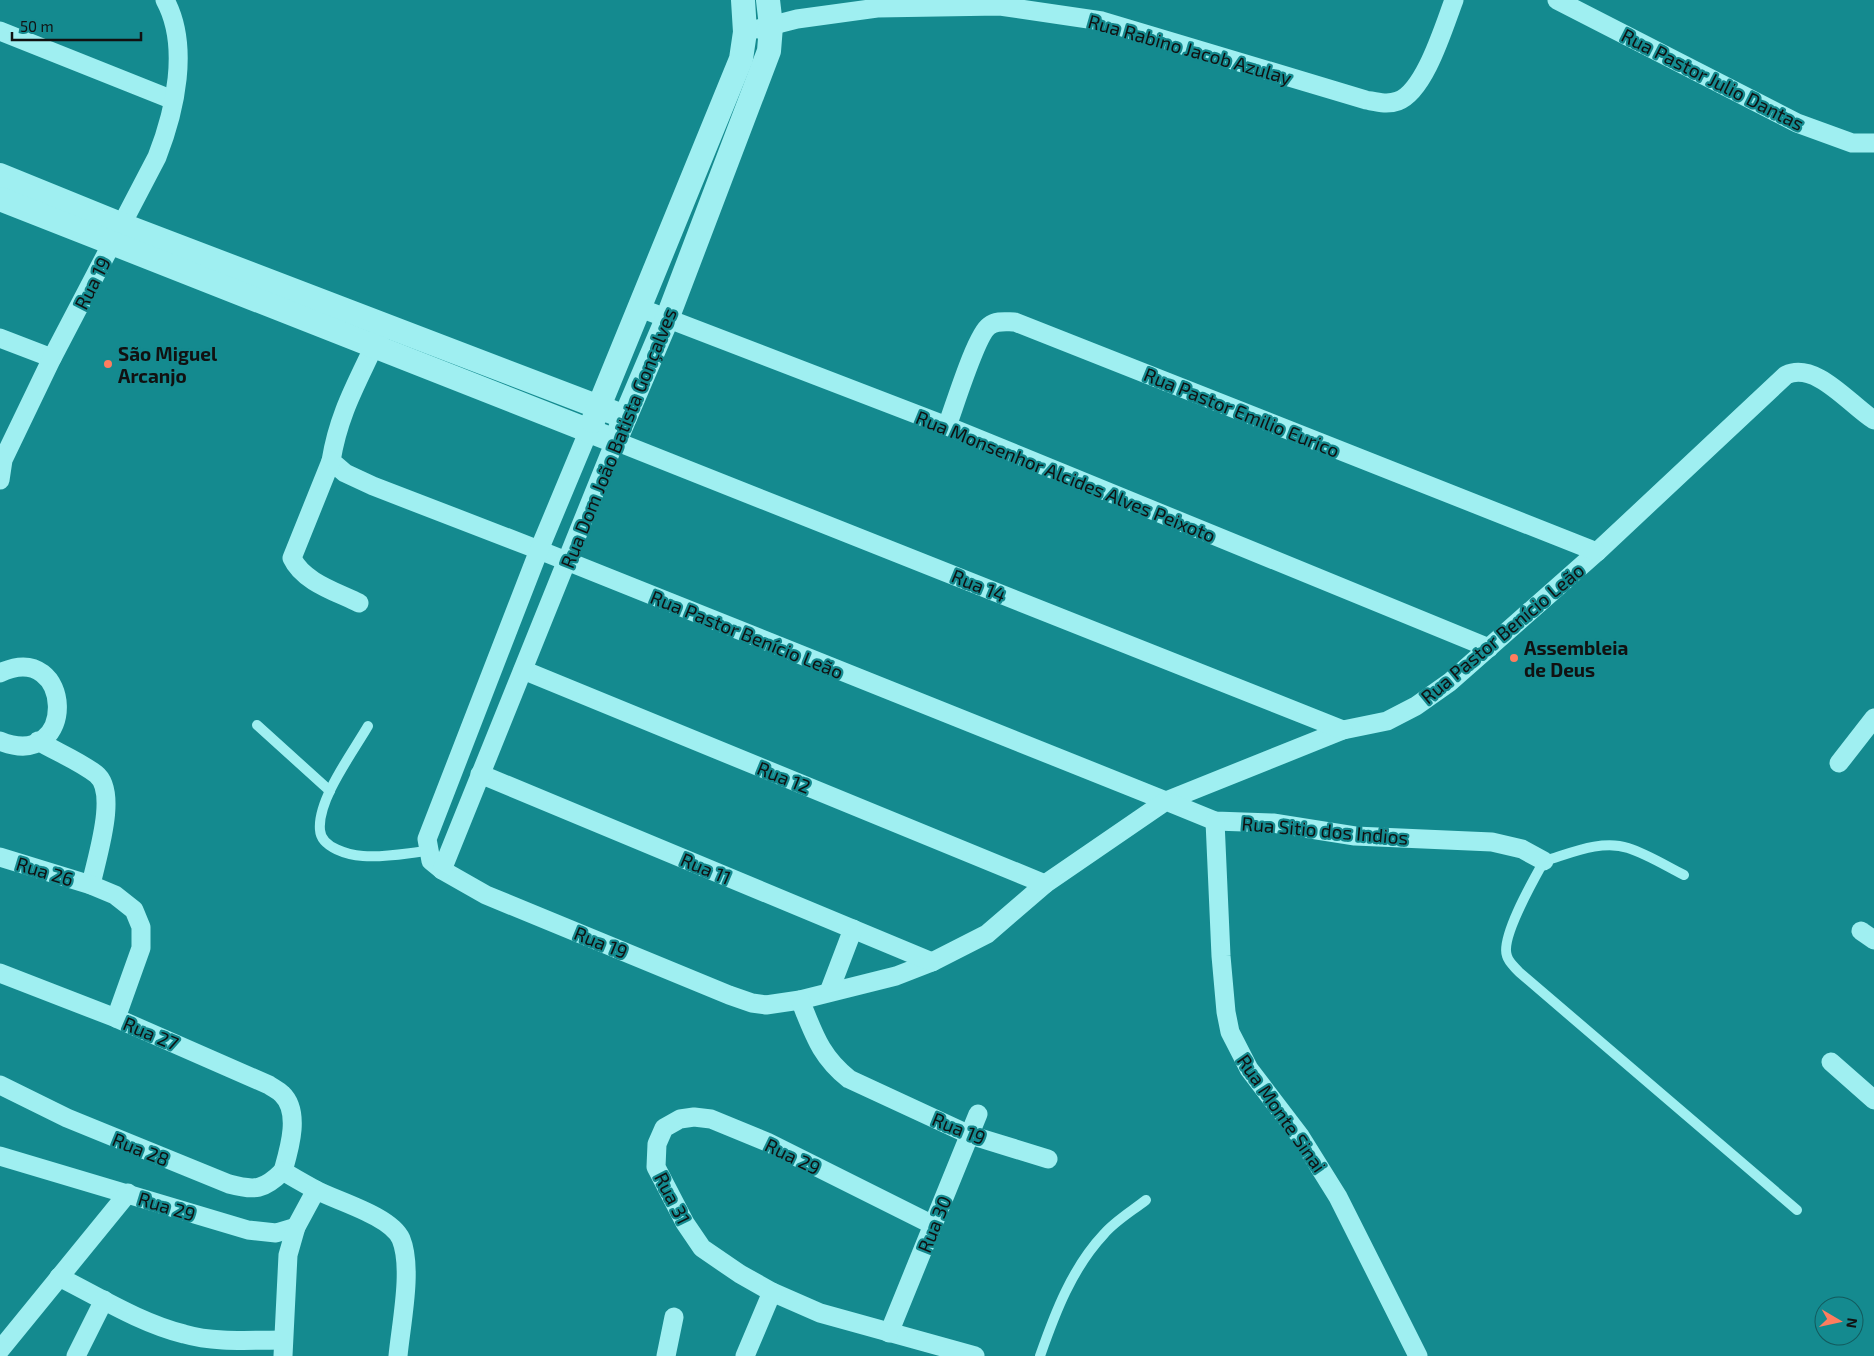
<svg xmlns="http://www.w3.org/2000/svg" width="1874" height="1356" font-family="'Exo 2',sans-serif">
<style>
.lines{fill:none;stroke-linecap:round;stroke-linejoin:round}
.service{stroke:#9feff1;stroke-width:10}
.minor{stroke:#9feff1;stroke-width:19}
.tertiary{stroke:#9feff1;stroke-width:24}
.poi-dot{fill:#ff7d5f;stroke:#148a8f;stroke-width:2}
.labels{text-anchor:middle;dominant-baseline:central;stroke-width:4.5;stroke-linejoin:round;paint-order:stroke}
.street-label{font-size:19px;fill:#111;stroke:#148a8f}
.poi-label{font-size:19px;font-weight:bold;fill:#111;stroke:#148a8f;text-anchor:start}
</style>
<rect width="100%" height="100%" fill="#148a8f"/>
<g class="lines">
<g class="service">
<path d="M257,725L330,791"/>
<path d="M368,726C353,752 317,800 320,830C321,848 349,855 363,856C384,858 407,853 428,851"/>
<path d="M1684,875C1666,866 1647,854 1628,848C1601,839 1569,854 1544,861C1534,879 1500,938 1507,956C1509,963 1515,967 1519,972L1797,1210"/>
<path d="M1040,1356C1055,1313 1072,1268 1104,1234C1115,1221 1132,1211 1146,1200"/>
</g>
<g class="minor">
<path d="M1557,0L1797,123L1852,143H1874"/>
<path d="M758,29L797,19L877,8L1000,6L1102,21L1366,100C1377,102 1387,105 1398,101C1425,91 1444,26 1454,0"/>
<path d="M0,31L173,100"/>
<path d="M640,308L947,426L1489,648"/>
<path d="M379,335C359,380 339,411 331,461L345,473L373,486L539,550L1166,801L1343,730L1387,721L1416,706L1450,682L1597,552L1786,375C1816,361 1850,405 1874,420"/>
<path d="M0,338L52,358"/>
<path d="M947,426C954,408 976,335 989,326C997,320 1006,322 1015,322L1597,552"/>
<path d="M589,430L539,550L427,839L431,861L442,870L486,895L729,995L752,1003L766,1005L800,1000L896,976L932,962L987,934L1045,884L1166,801L1215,821L1273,823L1355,836L1492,842L1522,849L1544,861"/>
<path d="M331,461L292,558C303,582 337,592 359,603"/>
<path d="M0,480L3,460L52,358L157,157C175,111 190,46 165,0"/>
<path d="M523,670L1045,884"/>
<path d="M0,673C74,638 79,773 0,741"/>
<path d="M38,741C57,752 79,761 96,774C119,792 96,859 91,885"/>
<path d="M1839,763L1874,718"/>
<path d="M480,774L932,962"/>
<path d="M1215,821L1221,956L1226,1012L1230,1032L1249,1069L1300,1136L1338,1197L1418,1356"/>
<path d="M0,857L91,885L115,895L134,910L141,927V948L116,1018"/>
<path d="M442,870L615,441L1343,730"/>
<path d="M1861,931L1874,940"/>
<path d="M0,973L116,1018L269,1085C273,1088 278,1090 282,1094C301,1112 289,1150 283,1171"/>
<path d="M829,992L853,929"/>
<path d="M800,1000C814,1034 820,1056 849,1079L970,1135L1048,1159"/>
<path d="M1831,1062L1874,1100"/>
<path d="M0,1085L67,1118L229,1184C255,1191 264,1190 283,1171"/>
<path d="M0,1156L248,1230L276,1233L296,1227"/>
<path d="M283,1171C294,1178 305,1184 316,1190C337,1201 391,1216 401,1239C413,1268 401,1324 398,1356"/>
<path d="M933,1225L767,1142L711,1119L694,1117L680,1119L664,1128L657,1144L656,1167L685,1223L702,1248L740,1274L772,1292L820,1313L975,1356"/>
<path d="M59,1277C99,1297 140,1323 184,1334C215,1343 250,1340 283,1340"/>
<path d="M889,1333L978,1114"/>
<path d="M0,1350L128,1193"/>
<path d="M76,1356L104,1300"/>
<path d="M283,1356L288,1255L296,1227L316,1190"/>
<path d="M666,1356L674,1317"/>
<path d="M745,1356L772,1292"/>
</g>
<g class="tertiary">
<path d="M0,175L123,225L625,417"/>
<path d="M0,199L615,441L667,319L769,51L771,26L768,0"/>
<path d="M593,421L741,59L745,32L743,0"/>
</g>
</g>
<g class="poi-dot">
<circle cx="108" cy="364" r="5"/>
<circle cx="1514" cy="658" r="5"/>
</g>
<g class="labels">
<g class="street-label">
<text transform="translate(1190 49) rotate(16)">Rua Rabino Jacob Azulay</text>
<text transform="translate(1713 79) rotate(27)">Rua Pastor Julio Dantas</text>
<text transform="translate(92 283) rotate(-63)">Rua 19</text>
<text transform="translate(1242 412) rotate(22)">Rua Pastor Emilio Eurico</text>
<text transform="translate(618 438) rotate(-68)">Rua Dom João Batista Gonçalves</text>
<text transform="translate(1066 476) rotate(22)">Rua Monsenhor Alcides Alves Peixoto</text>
<text transform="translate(979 585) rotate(22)">Rua 14</text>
<text transform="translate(1502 633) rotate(-40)">Rua Pastor Benício Leão</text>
<text transform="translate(747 634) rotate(22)">Rua Pastor Benício Leão</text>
<text transform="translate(784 777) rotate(22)">Rua 12</text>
<text transform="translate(1325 830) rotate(5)">Rua Sitio dos Indios</text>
<text transform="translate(706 868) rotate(23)">Rua 11</text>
<text transform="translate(45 871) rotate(17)">Rua 26</text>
<text transform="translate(601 942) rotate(22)">Rua 19</text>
<text transform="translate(151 1033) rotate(23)">Rua 27</text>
<text transform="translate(1282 1113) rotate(55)">Rua Monte Sinai</text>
<text transform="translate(959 1128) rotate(22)">Rua 19</text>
<text transform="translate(141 1149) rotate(22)">Rua 28</text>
<text transform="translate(793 1156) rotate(26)">Rua 29</text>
<text transform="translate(673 1198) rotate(63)">Rua 31</text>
<text transform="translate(167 1206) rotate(17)">Rua 29</text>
<text transform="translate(934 1224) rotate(-68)">Rua 30</text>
</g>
<g class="poi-label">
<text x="118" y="353">São Miguel<tspan x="118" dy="22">Arcanjo</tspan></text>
<text x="1524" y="647">Assembleia<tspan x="1524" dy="22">de Deus</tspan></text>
</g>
</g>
<g transform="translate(1839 1321) rotate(99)"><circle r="24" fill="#148a8f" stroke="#135a5d"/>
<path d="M0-4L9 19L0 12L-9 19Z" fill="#ff7d5f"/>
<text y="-8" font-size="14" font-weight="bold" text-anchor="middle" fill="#111111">N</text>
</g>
<path d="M12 32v8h129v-8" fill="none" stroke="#111111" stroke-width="2.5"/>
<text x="20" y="32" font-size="15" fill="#111111" stroke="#148a8f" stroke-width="4" paint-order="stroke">50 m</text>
</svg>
